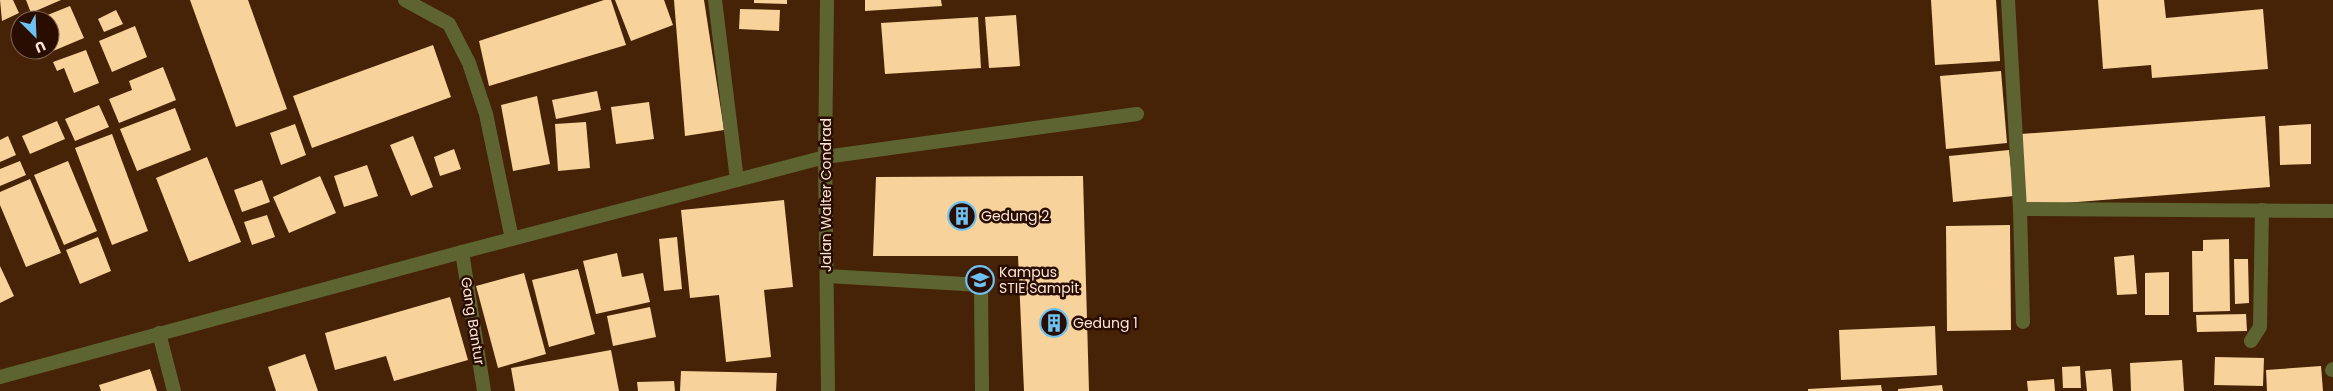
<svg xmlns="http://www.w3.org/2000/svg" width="2333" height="391" font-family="Poppins,sans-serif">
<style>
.building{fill:#f8d29b}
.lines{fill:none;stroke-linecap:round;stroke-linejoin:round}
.service{stroke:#5d6431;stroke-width:14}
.minor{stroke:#5d6431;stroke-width:14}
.tertiary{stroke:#5d6431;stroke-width:14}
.labels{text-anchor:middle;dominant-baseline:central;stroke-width:5;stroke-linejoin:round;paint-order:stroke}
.street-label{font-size:14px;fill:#fde6d7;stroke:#280d00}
.poi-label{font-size:14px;fill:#fde6d7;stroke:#280d00;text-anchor:start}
</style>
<rect width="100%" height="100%" fill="#462307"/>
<g class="building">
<path d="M0,0H13L19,13L2,21Z"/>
<path d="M26,0H61L31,13Z"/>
<path d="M190,0H248L287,109L236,127Z"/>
<path d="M604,0H611L626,45L489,86L479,41Z"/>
<path d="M615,0H664L673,25L631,41Z"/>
<path d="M674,0H704L724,130L685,136Z"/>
<path d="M754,0H787V4L754,3Z"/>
<path d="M865,0H941L942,6L865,11Z"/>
<path d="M1931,0H1996L2000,61L1935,65Z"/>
<path d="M2098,0H2164L2166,18L2263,9L2268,69L2152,78L2151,65L2103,69Z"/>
<path d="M70,6L84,38L46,54L44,50H50V20H35Z"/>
<path d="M740,9L780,10L779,31L739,29Z"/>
<path d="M116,10L123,24L104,32L98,19Z"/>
<path d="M1016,15L1020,66L989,68L985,17Z"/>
<path d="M978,17L981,68L885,74L881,23Z"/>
<path d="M135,26L147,57L112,72L99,41Z"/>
<path d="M433,45L451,97L312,148L293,96Z"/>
<path d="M86,50L99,83L74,93L64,68L57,71L53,62Z"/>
<path d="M163,67L176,100L119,123L109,99L132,90L129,81Z"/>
<path d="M2001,71L2007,143L1946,149L1940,76Z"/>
<path d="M597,91L601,110L556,119L552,100Z"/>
<path d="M537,96L550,164L513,171L501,105Z"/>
<path d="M649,102L654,139L616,144L611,107Z"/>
<path d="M99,105L109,127L75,141L65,119Z"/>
<path d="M175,108L191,150L137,171L120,129Z"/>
<path d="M2265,116L2270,187L2026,206L2021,134Z"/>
<path d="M57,121L65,139L30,154L22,136Z"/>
<path d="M586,122L590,168L558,171L555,124Z"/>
<path d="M295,124L306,155L281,165L270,133Z"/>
<path d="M2311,124V164L2280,165L2279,126Z"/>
<path d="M112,134L148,231L112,245L75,148Z"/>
<path d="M8,136L16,155L0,162V140Z"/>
<path d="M413,136L433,187L411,196L390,145Z"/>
<path d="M454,149L461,169L440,176L434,157Z"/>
<path d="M2009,150L2014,196L1953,202L1949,156Z"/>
<path d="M207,157L241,242L189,262L156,178Z"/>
<path d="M20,161L26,175L0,186V169Z"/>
<path d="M68,161L97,231L64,245L34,175Z"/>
<path d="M367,165L378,196L344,207L334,176Z"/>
<path d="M320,176L336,213L289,233L273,197Z"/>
<path d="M1083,176L1089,391H1024L1018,256H873L876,177Z"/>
<path d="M30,179L61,253L26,267L0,205V192Z"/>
<path d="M262,180L270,202L242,212L234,190Z"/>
<path d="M784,200L793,287L764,290L771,357L726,362L719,295L690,298L681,210Z"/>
<path d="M267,215L275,237L252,245L244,222Z"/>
<path d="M2010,225L2011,330L1947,331L1946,226Z"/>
<path d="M98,237L111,271L80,284L66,250Z"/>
<path d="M677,237L682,289L664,291L659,239Z"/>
<path d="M2229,239L2230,311L2193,312L2192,251H2203V240Z"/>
<path d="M617,253L622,277L643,273L650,302L596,314L583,261Z"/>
<path d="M2134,255L2137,294L2117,295L2114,257Z"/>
<path d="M2234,259H2248L2249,303L2235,304Z"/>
<path d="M0,266L14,296L0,303Z"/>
<path d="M578,269L595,334L549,347L532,280Z"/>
<path d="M2169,272V315H2145V273Z"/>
<path d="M524,273L546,354L498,368L476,286Z"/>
<path d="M450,297L468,360L394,381L386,356L335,370L325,333Z"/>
<path d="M650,307L656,337L613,346L607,316Z"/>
<path d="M2246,314L2247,331L2197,332L2196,315Z"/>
<path d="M1935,326L1937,375L1841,380L1839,330Z"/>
<path d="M611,350L619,391H515L511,368Z"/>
<path d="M305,354L318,391H276L268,367Z"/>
<path d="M2215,357L2264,358L2263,386L2214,385Z"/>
<path d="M2182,360L2184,391H2131L2130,363Z"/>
<path d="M2080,366L2081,388H2063L2062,367Z"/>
<path d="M2321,366L2323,391H2267L2266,370Z"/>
<path d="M150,369L157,391H101L99,385Z"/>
<path d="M2111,369L2113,391H2087L2085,371Z"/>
<path d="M681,371L777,373L776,391H680Z"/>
<path d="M2054,379L2055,391H2028L2027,381Z"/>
<path d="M674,381L675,391H638L637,382Z"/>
<path d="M1881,385L1882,391H1808V389Z"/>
<path d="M1942,385L1943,391H1898V389Z"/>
</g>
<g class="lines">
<g class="service">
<path d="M405,0L449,24L469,63L486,114L512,239"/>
<path d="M715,0L737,180"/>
<path d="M2008,0L2020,209L2023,322"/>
<path d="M827,276L981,285L982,391"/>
<path d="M2332,370L2333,369"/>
</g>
<g class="minor">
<path d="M2020,209L2333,211"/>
<path d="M462,252L484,391"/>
<path d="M159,333L174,391"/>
<path d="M2251,341L2260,327L2262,210"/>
<path d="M0,377L462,252L825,157L1137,114"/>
</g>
<path class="tertiary" d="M827,0L825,157L828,391"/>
</g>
<defs>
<symbol id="building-ring" viewBox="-11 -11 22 22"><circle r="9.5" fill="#280d00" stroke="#6ec2f3" stroke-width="1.5"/><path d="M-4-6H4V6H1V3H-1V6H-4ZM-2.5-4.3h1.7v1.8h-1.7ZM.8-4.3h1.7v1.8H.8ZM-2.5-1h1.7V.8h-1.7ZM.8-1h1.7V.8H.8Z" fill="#6ec2f3"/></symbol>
<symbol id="university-ring" viewBox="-11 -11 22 22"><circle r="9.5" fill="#280d00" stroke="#6ec2f3" stroke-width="1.5"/><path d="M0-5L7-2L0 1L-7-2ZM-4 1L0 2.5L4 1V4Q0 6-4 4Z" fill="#6ec2f3"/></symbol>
</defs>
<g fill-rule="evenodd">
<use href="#building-ring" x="946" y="200" width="32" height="32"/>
<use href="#university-ring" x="964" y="264" width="32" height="32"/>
<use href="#building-ring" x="1038" y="307" width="32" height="32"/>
</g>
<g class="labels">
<g class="street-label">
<text transform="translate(826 195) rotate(-90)">Jalan Walter Condrad</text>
<text transform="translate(473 321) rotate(81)">Gang Bantur</text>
</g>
<g class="poi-label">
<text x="981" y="216">Gedung 2</text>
<text x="999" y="272">Kampus<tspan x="999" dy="16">STIE Sampit</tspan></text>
<text x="1073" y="323">Gedung 1</text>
</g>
</g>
<g transform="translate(35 35) rotate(156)"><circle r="24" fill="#280d00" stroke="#7d6456"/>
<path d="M0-4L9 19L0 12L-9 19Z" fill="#6ec2f3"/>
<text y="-8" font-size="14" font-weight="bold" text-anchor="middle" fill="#fde6d7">U</text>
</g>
</svg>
